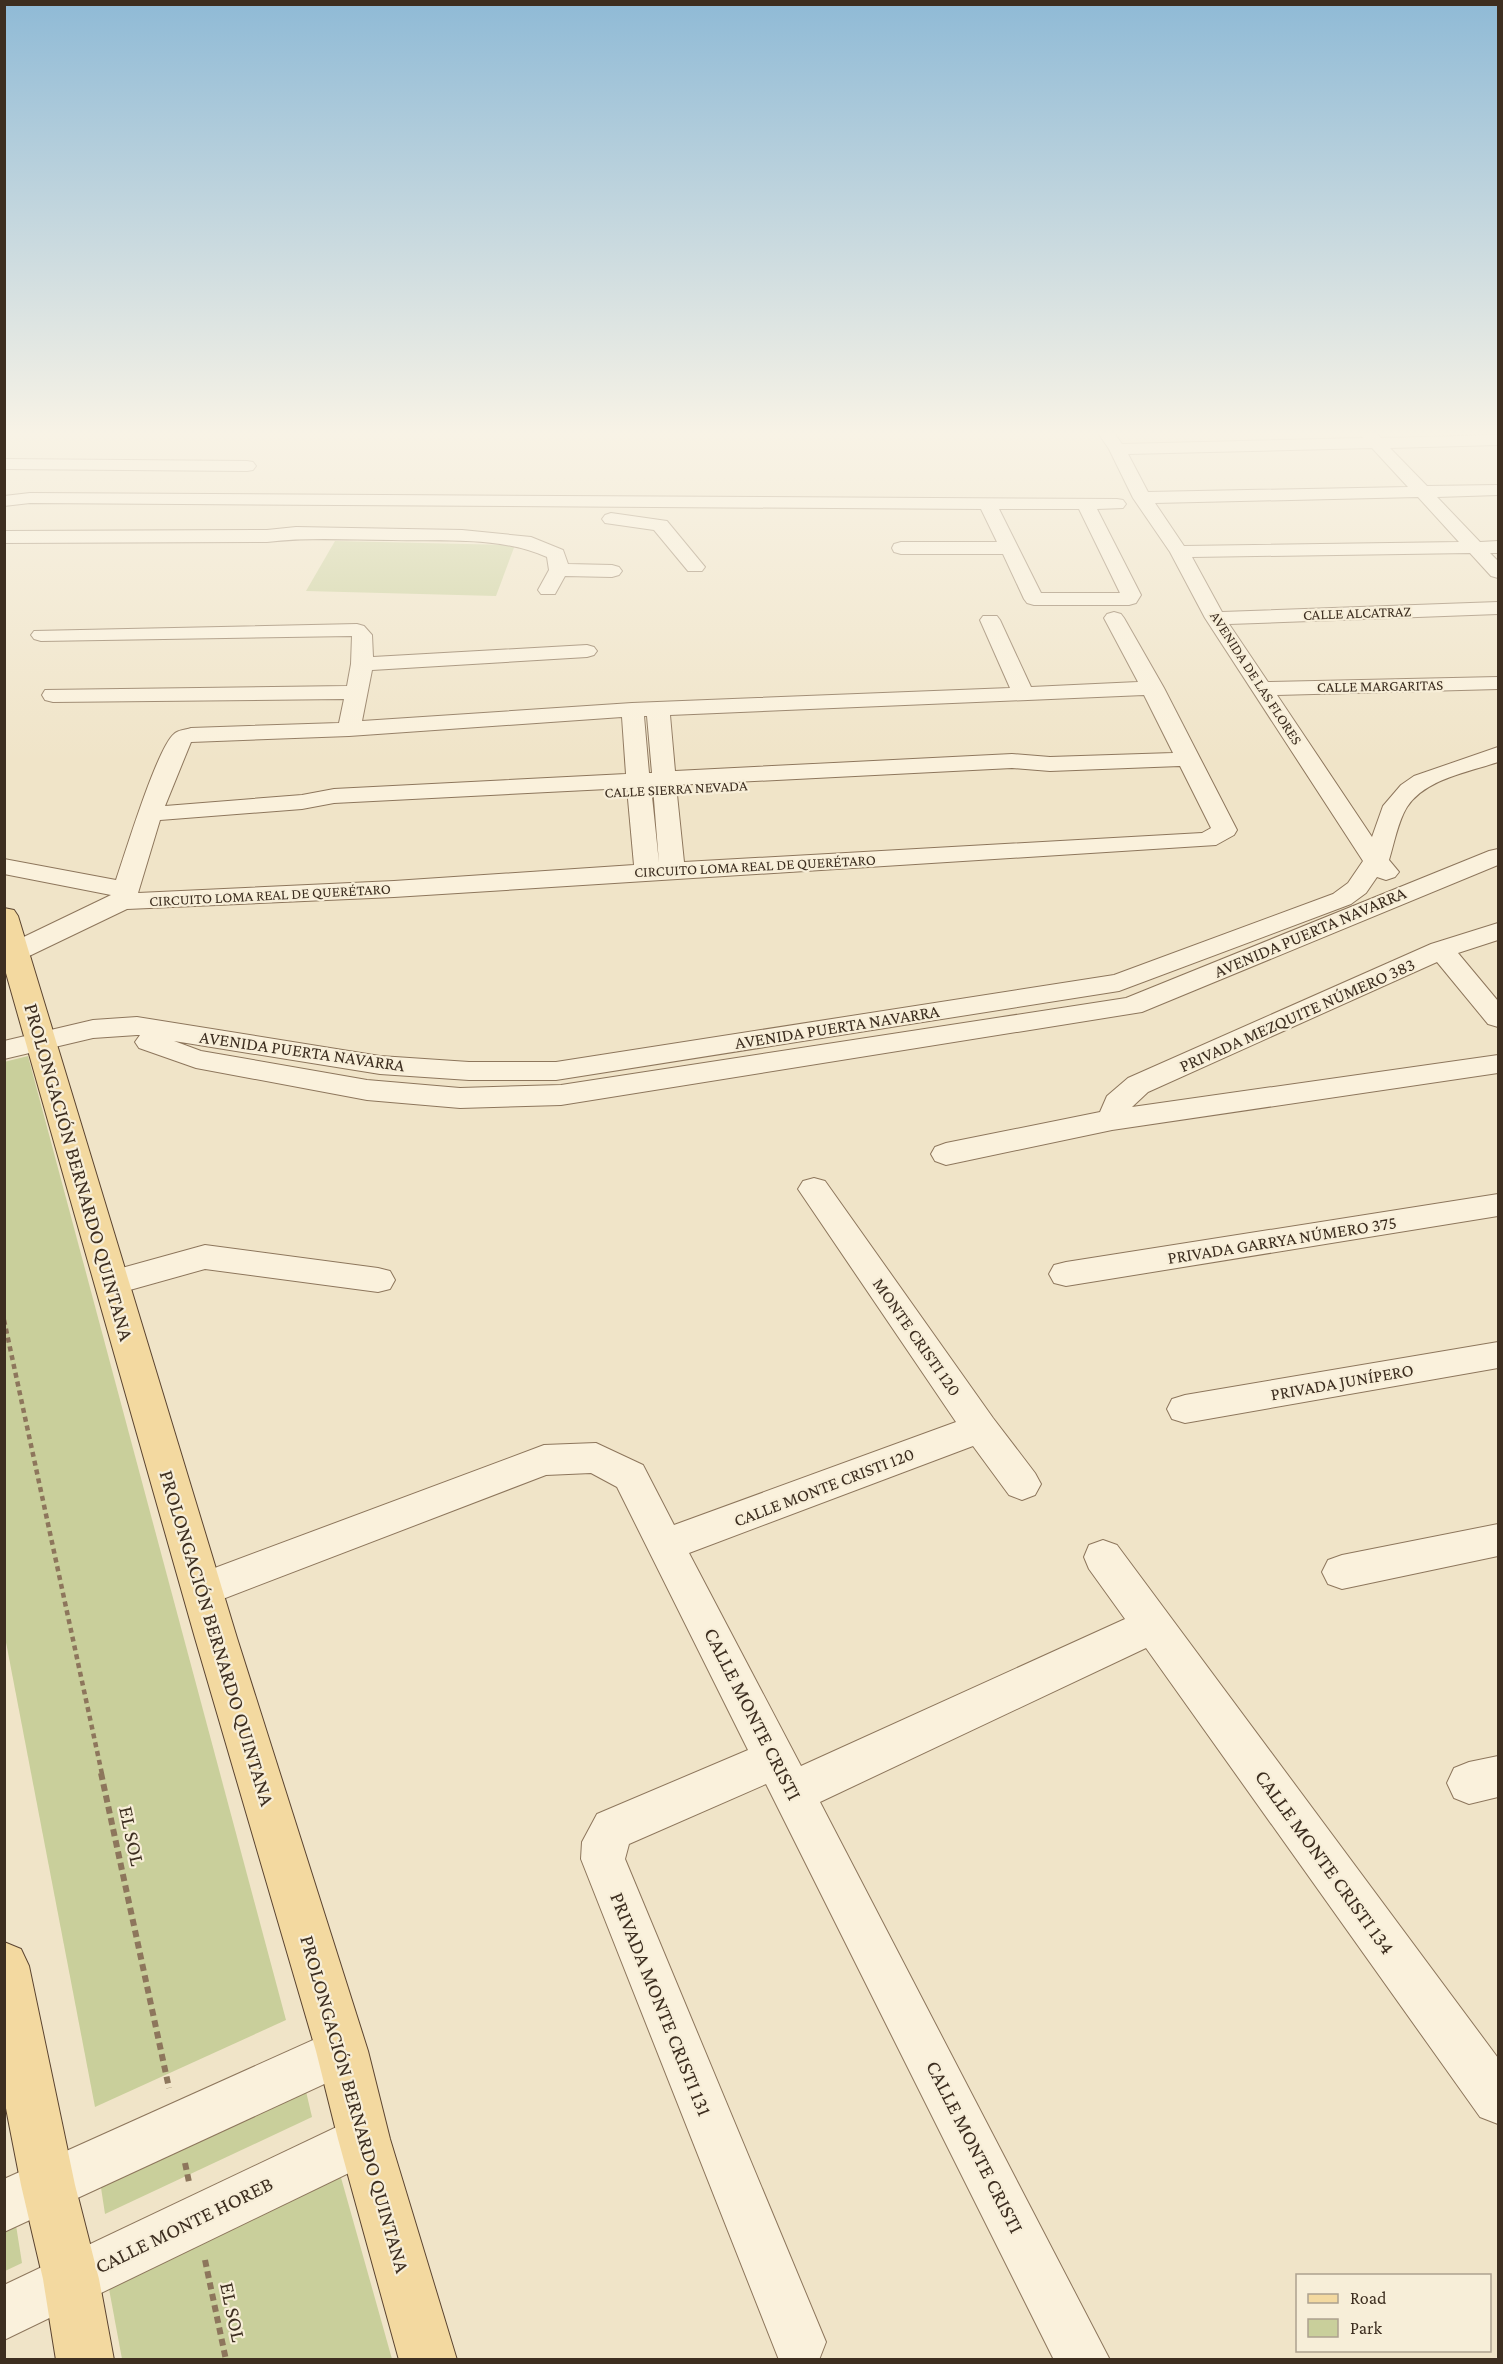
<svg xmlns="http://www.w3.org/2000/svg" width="1503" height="2364" font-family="'Crimson Pro',serif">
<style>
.green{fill:#c9cf9b}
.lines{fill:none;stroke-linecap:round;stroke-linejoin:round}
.minor-casing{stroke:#8d765c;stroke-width:2}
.major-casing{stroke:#5b4430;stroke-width:2}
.path-far1{stroke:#8d765c;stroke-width:4.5;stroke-dasharray:5 4;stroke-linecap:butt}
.path{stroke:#8d765c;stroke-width:6;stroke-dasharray:7 4.5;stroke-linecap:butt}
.minor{fill:#faf1dc;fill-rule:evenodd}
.major{fill:#f3d9a0;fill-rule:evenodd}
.labels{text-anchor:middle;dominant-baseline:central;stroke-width:4.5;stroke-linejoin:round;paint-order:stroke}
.far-street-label{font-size:15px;fill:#3d2e20;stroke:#f7eed8}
.street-label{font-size:18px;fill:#3d2e20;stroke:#f7eed8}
.near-street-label{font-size:21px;fill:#3d2e20;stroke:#f7eed8}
</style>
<rect width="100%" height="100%" fill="#f0e4c8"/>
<g class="green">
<path d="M335,541L515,545L496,596L306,591Z"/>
<path d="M28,1056L286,2020L95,2107L5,1637L4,1062Z"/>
<path d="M302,2074L312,2117L105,2214L98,2168Z"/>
<path d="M340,2174L392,2359H122L107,2278Z"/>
<path d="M15,2219L22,2263L5,2271V2224Z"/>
</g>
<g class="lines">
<defs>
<g id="minor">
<path d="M1096,430H1112L1122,444L1363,438L1359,433L1361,430H1374L1381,438L1498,435V445L1390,448L1427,486L1498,485V495L1437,497L1480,542L1498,541V553H1490L1498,561V578L1491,576L1470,553L1192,557L1222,612L1498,602V614L1229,624L1268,682L1498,677V689L1277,695L1372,837L1383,806L1401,785L1414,776L1498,747V762C1469,772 1425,779 1407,807C1398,821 1394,844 1389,860L1399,872L1395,877L1386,880L1377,877L1366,893L1351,904L1119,991L556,1080H469L380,1074L174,1041L201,1051L367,1080L460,1088L561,1085L1126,998L1489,851L1498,849V865L1142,1012L561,1105L460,1108L367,1100L196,1068L139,1048L135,1042L140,1035H137L93,1038L4,1059V1041L93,1020L137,1017L380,1056L469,1062H556L1114,975L1333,894L1348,883L1363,861L1205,618L1170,552L1133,498L1109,449ZM1372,448L1408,487L1148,492L1128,454ZM1418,497L1459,542L1184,546L1155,503Z"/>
<path d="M4,459L247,461L253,462L256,466L253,470L247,471L4,469Z"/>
<path d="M30,493L1117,499L1123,500L1126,504L1123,508L1097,509L1141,595L1136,603L1129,605H1034L1027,603L1024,599L1003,554H901L894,552L892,548L894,544L901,542H997L981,509L30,503L4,506V496ZM999,509H1079L1120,593H1041Z"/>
<path d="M611,513L667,521L705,567L702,571H688L654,530L605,523L602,519L605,515Z"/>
<path d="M296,527L462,530L531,537L563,550L568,564L612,565L619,567L622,571L619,575L612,577L565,576L555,594H541L538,590L549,570L547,557C500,536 442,541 392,540C350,540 309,537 267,542L4,543V531L267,530Z"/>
<path d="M1114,612L1121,614L1124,618L1164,688L1237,830L1234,835L1216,845L394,897L127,909L25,958L15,960L4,956L5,946L111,895L4,874V859L116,880C125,854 157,748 174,734C178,730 185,730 191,728L339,723L344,699L53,702L45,700L42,695L45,690L347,686L351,664L352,636L41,641L34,639L31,635L34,631L357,624L364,626L372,635L373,657L587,645L594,647L597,651L594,655L587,657L372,670L362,721L632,703L1010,688L980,620L983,616H997L1000,620L1031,687L1138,682L1104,618L1107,614ZM1144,695L1173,753L1050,757L1012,754L675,771L670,715ZM644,716H647L652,773H649ZM622,717L626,774L334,789L302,795L165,806L191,742L349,736ZM1180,766L1211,828L1202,833L684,862L676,785L1012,768L1050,771ZM651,787H653L659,863ZM627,788L634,865L394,881L138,893L160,820L302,809L334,803Z"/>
<path d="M1498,923V940L1458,953L1498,1001V1027L1488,1024L1437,962L1148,1092L1132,1107L1498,1055V1073L1112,1130L946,1165L935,1161L931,1154L935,1147L946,1143L1100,1112L1107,1096L1128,1078L1431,944Z"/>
<path d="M814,1178L825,1181L993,1418L1035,1473L1041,1484L1035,1495L1022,1500L1009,1495L973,1446L689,1553L801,1766L1125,1619L1089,1569L1084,1557L1089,1545L1103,1540L1117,1545L1498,2058V2124L1480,2117L1146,1648L820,1802L1110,2360H1054L766,1784L629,1844L625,1859L826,2342L819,2360H779L581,1859L582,1842L597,1814L748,1750L617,1487L591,1473L546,1475L202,1607L188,1602L182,1590L188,1578L544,1445L596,1443L643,1465L674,1525L956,1422L798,1189L803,1181Z"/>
<path d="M1498,1194V1216L1066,1286L1054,1283L1049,1274L1054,1265L1066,1262Z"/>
<path d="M205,1245L378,1268L390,1271L395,1280L390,1289L378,1292L205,1269L112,1295L100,1292L95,1283L100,1274Z"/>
<path d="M1498,1342V1368L1185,1423L1172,1419L1167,1409L1172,1399L1185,1395Z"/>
<path d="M1498,1524V1556L1342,1589L1328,1584L1322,1572L1328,1560L1342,1555Z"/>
<path d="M1498,1756V1797L1469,1804L1454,1798L1447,1783L1454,1768L1469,1762Z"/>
<path d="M342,2027L359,2034L366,2051L359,2068L4,2232V2179Z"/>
<path d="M364,2114L382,2121L389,2139L382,2157L4,2340V2285Z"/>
</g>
<g id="major">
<path d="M4,908L14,910L18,916L237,1638L368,2051L390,2139L457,2360H399L338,2139L316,2051L195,1638L4,966Z"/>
<path d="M4,1942L21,1949L29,1966L75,2185L99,2279L114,2360H56L43,2279L21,2185L4,2098Z"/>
</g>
</defs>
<use href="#minor" class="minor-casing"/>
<use href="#major" class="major-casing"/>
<path class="path-far1" d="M4,1320L102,1774"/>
<g class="path">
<path d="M101,1773L169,2088"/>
<path d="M185,2163L189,2182"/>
<path d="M205,2260L226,2360"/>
</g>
<use href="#minor" class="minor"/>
<use href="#major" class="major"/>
</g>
<linearGradient id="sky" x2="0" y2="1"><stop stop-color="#8fbad6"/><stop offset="0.57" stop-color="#f8f3e6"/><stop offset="1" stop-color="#f8f3e6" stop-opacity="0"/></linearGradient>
<rect width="1503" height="761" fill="url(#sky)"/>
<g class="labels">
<g class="far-street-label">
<text transform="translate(1357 613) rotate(-2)">CALLE ALCATRAZ</text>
<text transform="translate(1256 678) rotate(57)">AVENIDA DE LAS FLORES</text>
<text transform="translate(1380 686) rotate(-1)">CALLE MARGARITAS</text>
<text transform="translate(676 789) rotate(-3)">CALLE SIERRA NEVADA</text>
<text transform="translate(755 866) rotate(-3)">CIRCUITO LOMA REAL DE QUERÉTARO</text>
<text transform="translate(270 895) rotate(-3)">CIRCUITO LOMA REAL DE QUERÉTARO</text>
</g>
<g class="street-label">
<text transform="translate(1310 932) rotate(-23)">AVENIDA PUERTA NAVARRA</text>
<text transform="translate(1297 1015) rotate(-24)">PRIVADA MEZQUITE NÚMERO 383</text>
<text transform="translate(837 1027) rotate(-9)">AVENIDA PUERTA NAVARRA</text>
<text transform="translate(302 1051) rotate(8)">AVENIDA PUERTA NAVARRA</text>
<text transform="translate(1282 1240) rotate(-9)">PRIVADA GARRYA NÚMERO 375</text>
<text transform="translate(917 1337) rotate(55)">MONTE CRISTI 120</text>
<text transform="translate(1342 1382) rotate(-10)">PRIVADA JUNÍPERO</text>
<text transform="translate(824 1487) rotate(-21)">CALLE MONTE CRISTI 120</text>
</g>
<g class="near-street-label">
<text transform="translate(79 1172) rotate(74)">PROLONGACIÓN BERNARDO QUINTANA</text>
<text transform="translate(217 1638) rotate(73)">PROLONGACIÓN BERNARDO QUINTANA</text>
<text transform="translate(753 1714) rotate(63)">CALLE MONTE CRISTI</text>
<text transform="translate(132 1836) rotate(78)">EL SOL</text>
<text transform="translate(1325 1862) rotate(54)">CALLE MONTE CRISTI 134</text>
<text transform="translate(661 2004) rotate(68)">PRIVADA MONTE CRISTI 131</text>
<text transform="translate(355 2104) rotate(74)">PROLONGACIÓN BERNARDO QUINTANA</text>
<text transform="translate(975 2147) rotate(63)">CALLE MONTE CRISTI</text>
<text transform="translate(184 2225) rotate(-26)">CALLE MONTE HOREB</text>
<text transform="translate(233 2312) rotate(78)">EL SOL</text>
</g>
</g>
<rect width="1503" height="2364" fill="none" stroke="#3d2e20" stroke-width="12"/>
<rect x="1296" y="2274" width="195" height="78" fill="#f7eed8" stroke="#ada18e" stroke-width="1.5"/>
<rect x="1308" y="2294" width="30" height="9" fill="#f3d9a0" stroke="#ada18e" stroke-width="1.5"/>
<text x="1350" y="2304" font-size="18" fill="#3d2e20">Road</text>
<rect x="1308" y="2319" width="30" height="18" fill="#c9cf9b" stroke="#ada18e" stroke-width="1.5"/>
<text x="1350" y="2334" font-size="18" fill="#3d2e20">Park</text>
</svg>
